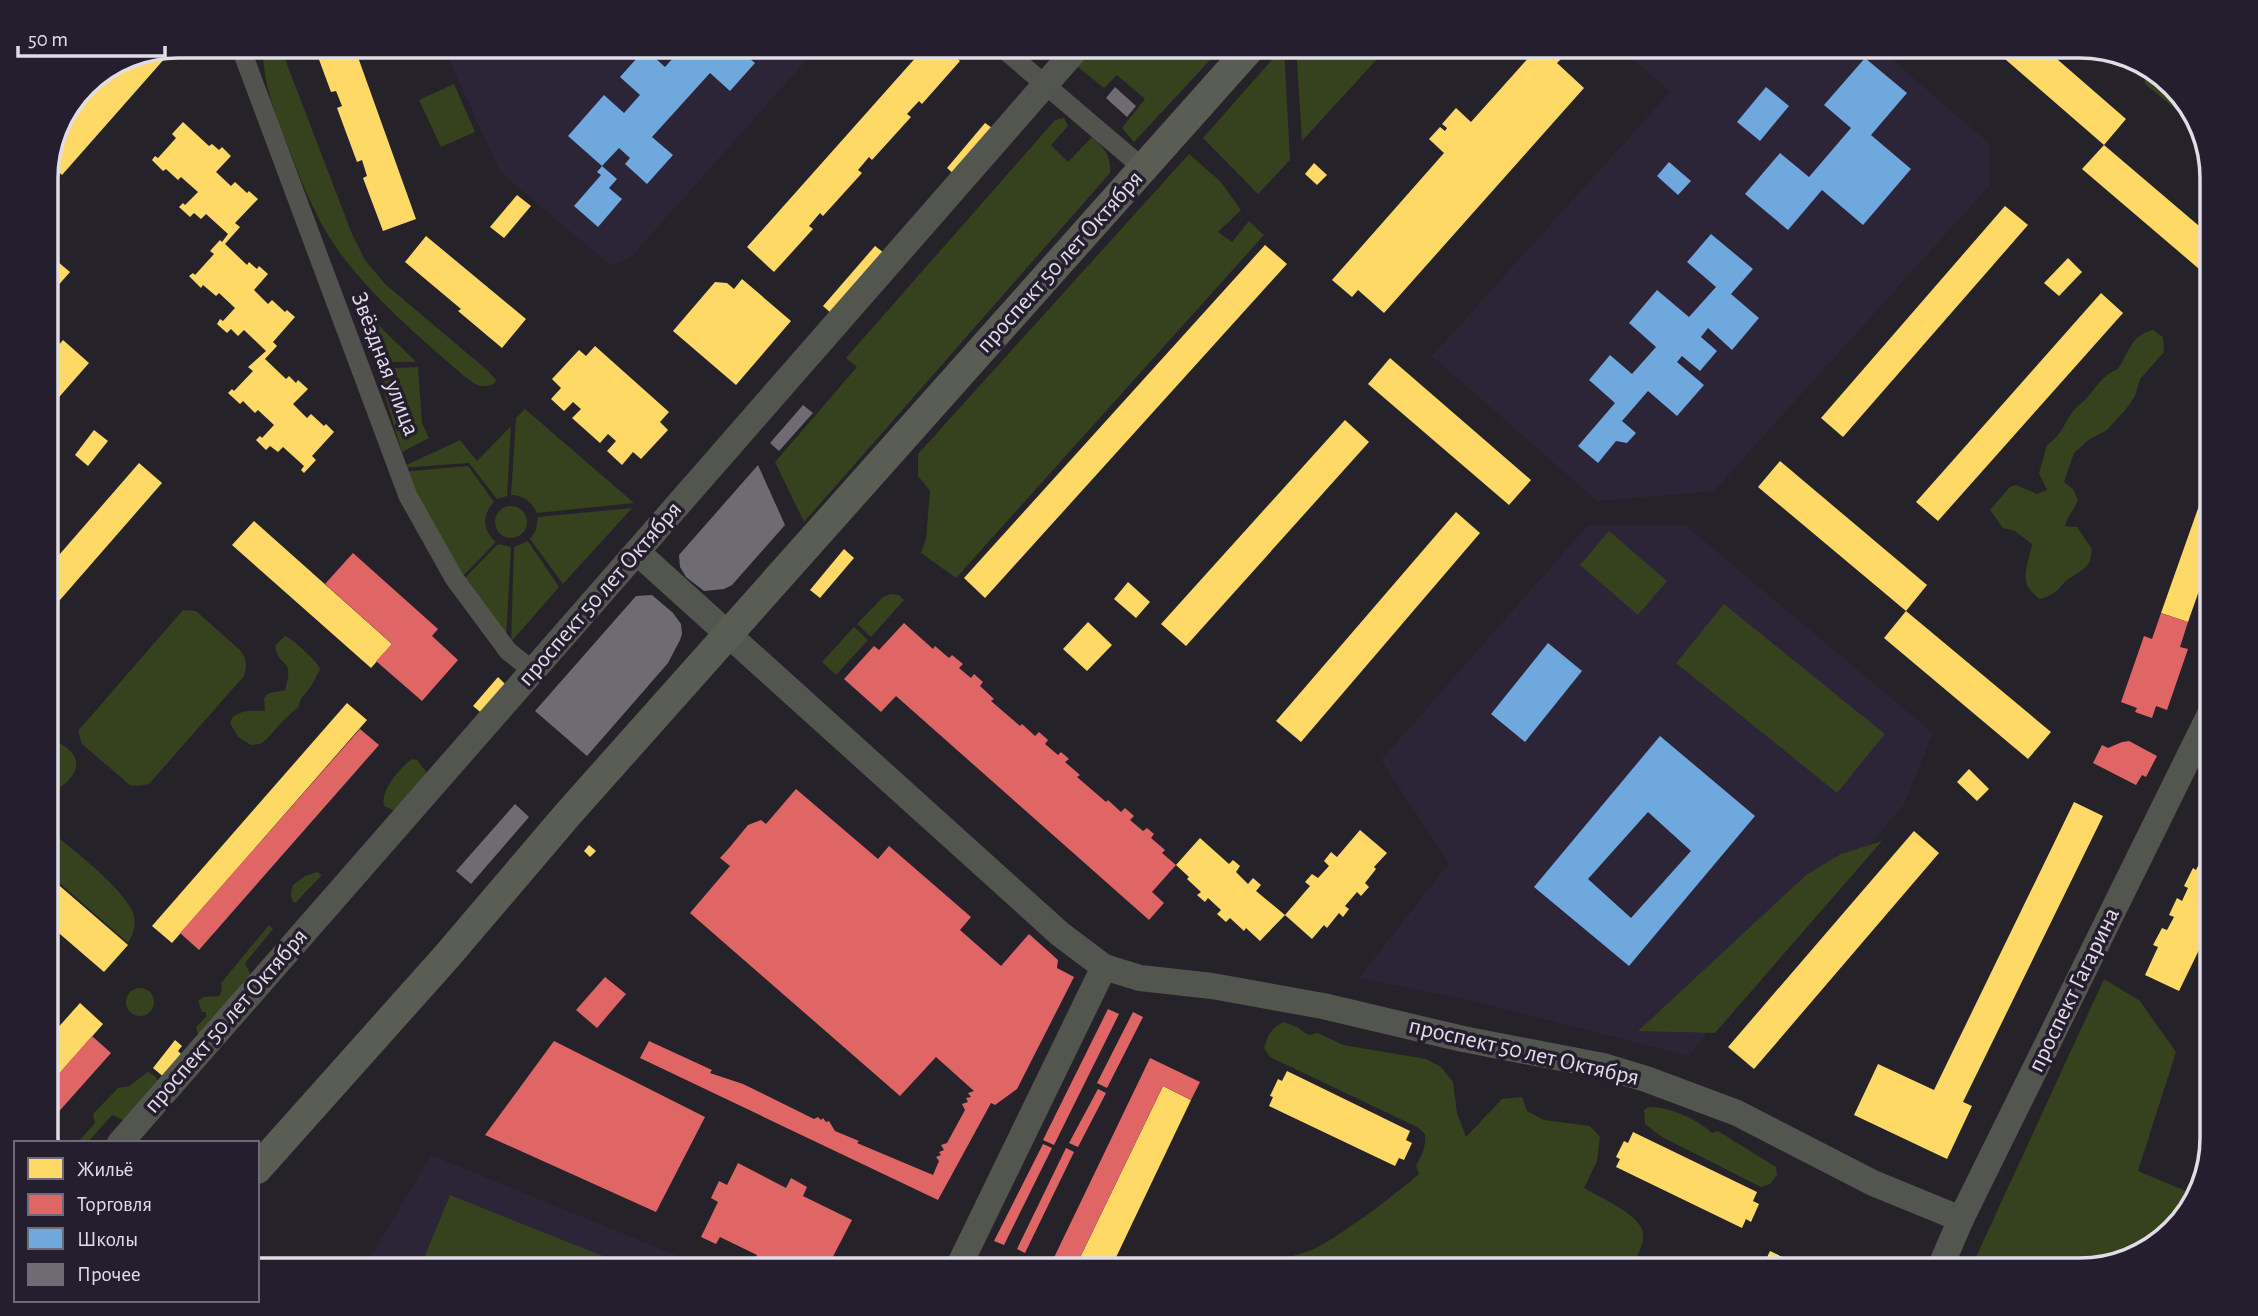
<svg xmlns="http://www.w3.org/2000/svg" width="2258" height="1316" font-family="'Alegreya Sans',sans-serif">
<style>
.built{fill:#2c2437}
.green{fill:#36411d}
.homes{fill:#ffd966}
.shops{fill:#e06666}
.schools{fill:#6fa8dc;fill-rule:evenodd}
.building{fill:#6e6b72}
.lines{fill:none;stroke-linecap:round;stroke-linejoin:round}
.street{stroke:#52534f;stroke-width:19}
.secondary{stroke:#53564f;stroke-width:26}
.primary{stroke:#5a5d54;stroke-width:30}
.labels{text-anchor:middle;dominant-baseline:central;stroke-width:7;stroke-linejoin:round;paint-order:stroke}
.street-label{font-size:24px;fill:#e1dde7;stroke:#251e2e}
.rim{fill:none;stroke:#e1dde7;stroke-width:3.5}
</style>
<rect width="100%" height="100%" fill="#26222a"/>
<g class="built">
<path d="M461,46H819L631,257L611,266L500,172L449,59Z"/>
<path d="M1618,46H1876L1989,143L1990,185L1714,491L1597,501L1432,356L1670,92Z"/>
<path d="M1588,525H1685L1933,733L1904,805L1688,1056L1473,1001L1359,978L1449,863L1381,760Z"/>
<path d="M431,1155L712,1270H363Z"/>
</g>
<g class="green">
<path d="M263,46H280L352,234L365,260L385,284L487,370L496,380L495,383C481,391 473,383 463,375C419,337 372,297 338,250C315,218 301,180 287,144C274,112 262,80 263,46Z"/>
<path d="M1088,46H1223L1134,142L1122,128L1145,99L1117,75L1104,88L1073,63Z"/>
<path d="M1284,46L1290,160L1258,194L1203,138Z"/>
<path d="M1296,46H1389L1302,141Z"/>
<path d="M2151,68L2195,111L2200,129L2145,84L2144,76Z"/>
<path d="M454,84L475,132L441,147L419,100Z"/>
<path d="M1064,118L1068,126L1051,145L1068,162L1092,137C1105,149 1111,155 1110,173L804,522L775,462L857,367L846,358L1055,120Z"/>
<path d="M1189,154L1221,182L1241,210L1218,232L1232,242L1249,221L1264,235L956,578L921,553L926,539L930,491L918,476V454Z"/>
<path d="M351,298L416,362H375Z"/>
<path d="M2153,330L2163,337L2164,352L2140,379L2135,396L2126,409L2107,430L2090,439L2074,453L2064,482L2073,489L2078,500C2074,510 2067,516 2065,526L2077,527L2092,549C2091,553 2091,557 2090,561C2087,568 2079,572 2073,576C2059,584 2060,594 2040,599C2016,582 2028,568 2032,544L2015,531L2003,528L1990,510L2010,487L2016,485L2037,494L2047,490L2039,473L2047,445C2061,436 2064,423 2074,410C2077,406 2082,403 2086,399C2096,387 2104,374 2118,369C2129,352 2131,335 2153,330Z"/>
<path d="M418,367L422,423L429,438L402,452L377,369Z"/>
<path d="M525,409L634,503L537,513C532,502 523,495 511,495L516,418Z"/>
<path d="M511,426L507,496L497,499L469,463L400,468L460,440L477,461Z"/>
<path d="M468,466L494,502C482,514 482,530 496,542L458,581L400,472Z"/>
<circle cx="511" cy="522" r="16"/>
<path d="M632,508L563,584L530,539L536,530L538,517Z"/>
<path d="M1609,531L1667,581L1638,615L1580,565Z"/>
<path d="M528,541L559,587L511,642L514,547Z"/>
<path d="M498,544L511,547L506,640L460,583Z"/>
<path d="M891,594L899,595L904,600L871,637L857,624L883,597Z"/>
<path d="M1724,604L1885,734L1837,793L1676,663Z"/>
<path d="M183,610L196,611L240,650C247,658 247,666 244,676L149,784L138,786L130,785L82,744L78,731Z"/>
<path d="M854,627L868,640L836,675L822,662Z"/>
<path d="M285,636C293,639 318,662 320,669L312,685L301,699L298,707L281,723L266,740L260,744L251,745L238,737L230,723L232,718C242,709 252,711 265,711L264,698L269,693L285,690C295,655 279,670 275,646Z"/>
<path d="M46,740C55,740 60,743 67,748C90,766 65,788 46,794Z"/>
<path d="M412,759L417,760L428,774L397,812L384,806C380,790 400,768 412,759Z"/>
<path d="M46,827C69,847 116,882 130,907C138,919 135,931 128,943L46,871Z"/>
<path d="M1882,841L1715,1033L1638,1031L1806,875L1841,854Z"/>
<path d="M317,872L322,875L295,903C289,899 291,891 293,885L305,876Z"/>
<path d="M269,925L273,929L245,963L253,980L199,1038L196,1027L206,1017V1012H202L198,1001L204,997L219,996L222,990L221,983Z"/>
<path d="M2104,979L2140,1001L2176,1052L2138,1171L2188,1192L2185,1214L2147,1253L2081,1270H1970Z"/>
<circle cx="140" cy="1002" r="14"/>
<path d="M1284,1022L1297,1027L1308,1035L1318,1033L1343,1045L1426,1059L1441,1067L1453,1082L1457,1113L1466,1137L1502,1099L1522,1097L1527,1111L1544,1120L1590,1126L1600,1137L1597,1161L1584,1188C1599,1197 1639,1214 1643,1232C1645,1244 1635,1260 1631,1270H1265C1280,1256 1302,1256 1320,1246C1355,1225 1388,1200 1419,1174L1416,1166C1422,1154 1426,1148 1425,1134L1417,1127L1270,1057L1264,1048C1268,1035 1271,1028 1284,1022Z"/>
<path d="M148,1072L156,1077L158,1083L127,1122L112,1115L87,1143H77L95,1123L93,1114L118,1088L129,1086Z"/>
<path d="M1649,1107C1670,1107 1697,1119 1712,1133L1718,1131L1776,1167L1777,1175L1770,1184L1761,1187L1662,1137L1645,1124L1644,1110Z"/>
<path d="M450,1195L623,1264L621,1270H419Z"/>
</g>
<g class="homes">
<path d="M314,46H354L416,219L383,231L363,178L367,176L362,160L357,162L337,108L342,106L336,91L331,92Z"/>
<path d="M926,46H942L960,61L922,104L919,101L907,114L911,117L872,160L869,157L858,170L862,173L823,216L820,213L809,226L813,229L774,272L747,247Z"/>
<path d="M1539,46H1547L1562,58L1557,63L1584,88L1384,313L1358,290L1352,297L1332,280L1444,153L1429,139L1440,127L1445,131L1447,128L1442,124L1456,108L1471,122Z"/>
<path d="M1990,46H2042L2126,119L2104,145Z"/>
<path d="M157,50L166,57L62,175L49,163L85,84L128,55Z"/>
<path d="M183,122L209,146L212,144L219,150L222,147L231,156L216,172L231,186L235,182L247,193L249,191L258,199L235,223L240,227L225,244L247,265L249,262L257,269L259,266L268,274L254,290L268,304L272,300L285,312L287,310L295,317L273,342L277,346L265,359L286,379L289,376L296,383L298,380L308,389L293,404L307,418L311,414L324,426L326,424L334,432L312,456L316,460L304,473L301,470L304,466L283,447L278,452L270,446L266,450L256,440L260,436L262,438L274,425L258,410L255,413L243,401L240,404L228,393L232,389L234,391L253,371L248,367L266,351L244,330L238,336L231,329L227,333L217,324L220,319L223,321L235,308L219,293L216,296L203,285L201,288L189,276L193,273L195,275L214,254L210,251L220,240L222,242L228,234L206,214L201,219L194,213L190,217L179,207L183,203L185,205L198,192L181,177L178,180L166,169L163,171L152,160L155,156L158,158L176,138L172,134Z"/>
<path d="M985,123L995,130L956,176L947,168Z"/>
<path d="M2104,145L2212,237V280L2082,169Z"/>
<path d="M1314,163L1327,175L1317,185L1305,174Z"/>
<path d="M517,195L531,206L504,238L490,227Z"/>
<path d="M2005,206L2028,225L1843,437L1821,418Z"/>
<path d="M426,236L526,319L502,348L458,311L461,309L405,262Z"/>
<path d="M1265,245L1287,264L985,598L964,578Z"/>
<path d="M875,246L884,253L832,314L823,306Z"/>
<path d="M46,252L70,272L48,297L46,295Z"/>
<path d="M2068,258L2082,272L2059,296L2044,283Z"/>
<path d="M742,279L791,321L736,385L673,331L715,282L727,283L734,289Z"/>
<path d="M2101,293L2123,313L1938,521L1916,502Z"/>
<path d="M63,340L89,363L46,412V360Z"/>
<path d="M595,346L669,412L660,422L668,430L641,459L633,452L622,465L607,451L616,441L608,434L600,443L572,418L581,409L573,402L564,411L551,399L561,388L552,379L579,350L586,356Z"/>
<path d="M1390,358L1531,480L1509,505L1368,384Z"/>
<path d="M1345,420L1369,442L1186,646L1161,624Z"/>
<path d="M94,430L108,441L88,466L75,455Z"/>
<path d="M1780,461L1927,585L1906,611L1758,487Z"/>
<path d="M139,463L162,483L46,616V570Z"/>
<path d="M2212,469V554L2188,622L2161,613Z"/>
<path d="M1456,512L1480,533L1301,742L1276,721Z"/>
<path d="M254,521L392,644L371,668L232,545Z"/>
<path d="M844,549L854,558L820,598L810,590Z"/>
<path d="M1128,582L1150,602L1136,618L1114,599Z"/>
<path d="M1906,611L2051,732L2028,759L1884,638Z"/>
<path d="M1088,622L1112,645L1087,671L1063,649Z"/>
<path d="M498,677L505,684L485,716L473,706Z"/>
<path d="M347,703L367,720L172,943L152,926Z"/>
<path d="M1969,769L1989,789L1977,801L1957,782Z"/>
<path d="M2074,802L2103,816L1963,1102L1972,1106L1947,1159L1854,1115L1878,1064L1934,1090Z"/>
<path d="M1360,830L1387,853L1374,867L1376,869L1365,883L1369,887L1361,896L1357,892L1345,906L1349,909L1343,917L1339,913L1327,928L1324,925L1312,939L1285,915L1310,886L1305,882L1312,874L1318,878L1329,866L1324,861L1331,852L1337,857Z"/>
<path d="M1914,831L1939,853L1754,1069L1728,1047Z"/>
<path d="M1200,838L1229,864L1233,860L1240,866L1236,872L1248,884L1253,878L1261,885L1256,891L1285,915L1260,941L1246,928L1244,931L1230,918L1226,922L1217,914L1221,910L1208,898L1205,902L1197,895L1201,892L1187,879L1189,877L1176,865Z"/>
<path d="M589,845L596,851L590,857L584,851Z"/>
<path d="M2208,846L2212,848V922L2207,933L2212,935L2203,952L2199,950L2179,991L2145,975L2158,947L2153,945L2162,928L2167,930L2174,917L2169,915L2177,898L2182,901L2188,888L2184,886L2193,868L2196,870Z"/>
<path d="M46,874L128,945L104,972L46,922Z"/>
<path d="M80,1003L103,1024L46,1089V1041Z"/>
<path d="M175,1040L182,1046L178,1051L183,1056L165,1078L153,1068Z"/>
<path d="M1287,1071L1410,1131L1406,1140L1412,1143L1404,1160L1399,1158L1395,1166L1269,1106L1273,1097L1270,1096L1278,1079L1282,1081Z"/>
<path d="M1163,1086L1191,1100L1110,1270H1074Z"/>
<path d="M1633,1132L1757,1192L1753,1201L1759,1204L1751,1222L1746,1219L1742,1228L1616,1167L1620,1159L1616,1157L1624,1141L1628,1143Z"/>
<path d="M1770,1251L1809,1270H1768L1762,1268Z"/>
</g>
<g class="shops">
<path d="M353,553L438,629L432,636L458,660L422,701L376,661L392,644L325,584Z"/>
<path d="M2161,613L2188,622L2180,647L2188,649L2167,710L2156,706L2152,718L2135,712L2137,708L2121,702L2144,636L2152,639Z"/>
<path d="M904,623L933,649L935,646L949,658L952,655L963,664L959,668L971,678L974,674L983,682L980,686L994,699L991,701L1020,726L1022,724L1035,736L1039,732L1048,740L1045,744L1058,755L1061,752L1069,759L1065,762L1080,775L1077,777L1106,802L1108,800L1121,812L1125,808L1134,816L1130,820L1143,831L1147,828L1154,834L1151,838L1165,850L1162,853L1176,865L1152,892L1164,903L1149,920L896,696L881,712L844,679L874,646L879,650Z"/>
<path d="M360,729L379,745L199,950L180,933Z"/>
<path d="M2129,741L2157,756L2146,777L2142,775L2136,785L2093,763L2102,745L2108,748L2122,742Z"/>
<path d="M796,789L878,859L889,846L971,917L960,930L1001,966L1029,934L1058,960L1057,968L1074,977L1017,1089L995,1105L991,1103L938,1200L640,1058L649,1041L712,1070L710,1073L743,1084L814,1119L818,1117L821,1120L823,1118L826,1122L829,1121L835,1131L859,1141L857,1143L933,1175L939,1161L936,1157L941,1155L939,1152L944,1150L941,1145L947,1143L965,1110L962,1104L968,1102L966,1098L971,1097L968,1093L974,1091L936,1057L900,1096L690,913L730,866L720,858L730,847L748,825L761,820L766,824Z"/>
<path d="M605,977L626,994L597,1028L576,1010Z"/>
<path d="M1108,1009L1119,1014L1054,1145L1043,1140Z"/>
<path d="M1133,1012L1143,1017L1107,1088L1097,1083Z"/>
<path d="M92,1036L111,1053L46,1126V1088Z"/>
<path d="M554,1041L705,1117L656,1212L485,1135Z"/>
<path d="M1150,1058L1200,1082L1191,1100L1163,1086L1074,1270H1048Z"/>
<path d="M1098,1089L1106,1093L1078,1147L1069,1143Z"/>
<path d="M1043,1144L1052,1148L1004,1245L994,1241Z"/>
<path d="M1066,1148L1074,1152L1025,1253L1017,1249Z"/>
<path d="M738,1163L786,1188L791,1178L807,1187L803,1196L852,1220L826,1270H792L770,1260L766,1268L754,1261L757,1255L720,1237L716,1244L701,1237L718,1202L711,1198L719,1181L727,1185Z"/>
</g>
<g class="schools">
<path d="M676,46H723L728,50L731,46H735L755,63L730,91L710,73L652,137L673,155L647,184L625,164L630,158L619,148L602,166L568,136L604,95L624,113L640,95L620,77L645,49L665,67L681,49Z"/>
<path d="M805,46H830L820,58Z"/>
<path d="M1865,58L1907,93L1871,135L1911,169L1863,225L1822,190L1788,230L1745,194L1780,153L1809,177L1851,128L1824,105Z"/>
<path d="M1766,87L1789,106L1760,141L1737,122Z"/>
<path d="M1669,162L1691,181L1678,195L1657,176Z"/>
<path d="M602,166L617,179L609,188L622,199L598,227L574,206L601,175L597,172Z"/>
<path d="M1711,234L1753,269L1731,294L1759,318L1732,350L1708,328L1701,337L1717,351L1700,371L1682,356L1677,362L1704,385L1677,416L1648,391L1622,421L1636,433L1627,443L1616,441L1598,463L1578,446L1615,403L1589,380L1610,355L1632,374L1656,347L1629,323L1657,290L1689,317L1716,287L1687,262Z"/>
<path d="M1548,643L1582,671L1525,742L1491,714Z"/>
<path d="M1660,736L1755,816L1629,966L1534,887ZM1648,812L1691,851L1631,918L1588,879Z"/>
</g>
<g class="building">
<path d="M1115,87L1136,106L1127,117L1106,98Z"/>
<path d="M803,405L813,413L779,451L770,443Z"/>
<path d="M758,465L785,525L732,585L724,589L704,591L686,577L680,567L679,555Z"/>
<path d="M652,595L673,613L681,624L682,634L680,640L668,663L587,756L535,711L636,596Z"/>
<path d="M515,804L529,817L471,884L456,871Z"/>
</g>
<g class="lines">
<g class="street">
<path d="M240,46L408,496L454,578L508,651L533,671"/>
<path d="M1000,46L1143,168"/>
</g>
<g class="secondary">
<path d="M637,552L1060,934L1104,967L1140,978L1212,986L1323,1006L1463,1039L1603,1066L1646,1079L1737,1113L1873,1183L1961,1219"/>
<path d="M120,1143L1079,46"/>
<path d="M957,1270L1104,967"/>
<path d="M1939,1270L1961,1219L2212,710"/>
</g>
<path class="primary" d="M257,1169L448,955L568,814L1252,46"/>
</g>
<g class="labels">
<g class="street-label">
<text transform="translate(1060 262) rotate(-48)">проспект 50 лет Октября</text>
<text transform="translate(385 364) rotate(69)">Звёздная улица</text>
<text transform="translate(600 594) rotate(-49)">проспект 50 лет Октября</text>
<text transform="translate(2074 990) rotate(-64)">проспект Гагарина</text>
<text transform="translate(226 1021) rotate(-49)">проспект 50 лет Октября</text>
<text transform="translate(1524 1052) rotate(13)">проспект 50 лет Октября</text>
</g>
</g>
<path d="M0 0H2258V1316H0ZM178 58H2080A120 120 0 0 1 2200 178V1138A120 120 0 0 1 2080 1258H178A120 120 0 0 1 58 1138V178A120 120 0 0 1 178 58Z" fill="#251e2e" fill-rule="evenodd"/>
<path class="rim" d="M178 58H2080A120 120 0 0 1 2200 178V1138A120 120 0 0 1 2080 1258H178A120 120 0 0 1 58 1138V178A120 120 0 0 1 178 58Z"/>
<rect x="14" y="1141" width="245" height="161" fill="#251e2e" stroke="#706a78" stroke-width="2"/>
<rect x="28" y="1158" width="35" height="21" fill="#ffd966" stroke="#706a78" stroke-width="2"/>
<text x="77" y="1176" font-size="21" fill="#e1dde7">Жильё</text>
<rect x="28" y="1194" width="35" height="21" fill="#e06666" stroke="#706a78" stroke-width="2"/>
<text x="77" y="1211" font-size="21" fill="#e1dde7">Торговля</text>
<rect x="28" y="1228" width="35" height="21" fill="#6fa8dc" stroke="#706a78" stroke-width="2"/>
<text x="77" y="1246" font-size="21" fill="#e1dde7">Школы</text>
<rect x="28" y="1264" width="35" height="21" fill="#6e6b72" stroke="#706a78" stroke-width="2"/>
<text x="77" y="1281" font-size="21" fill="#e1dde7">Прочее</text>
<path d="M18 46v10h147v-10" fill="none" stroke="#e1dde7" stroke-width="3.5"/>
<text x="28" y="46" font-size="21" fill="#e1dde7" stroke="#251e2e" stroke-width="5" paint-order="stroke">50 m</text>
</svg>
